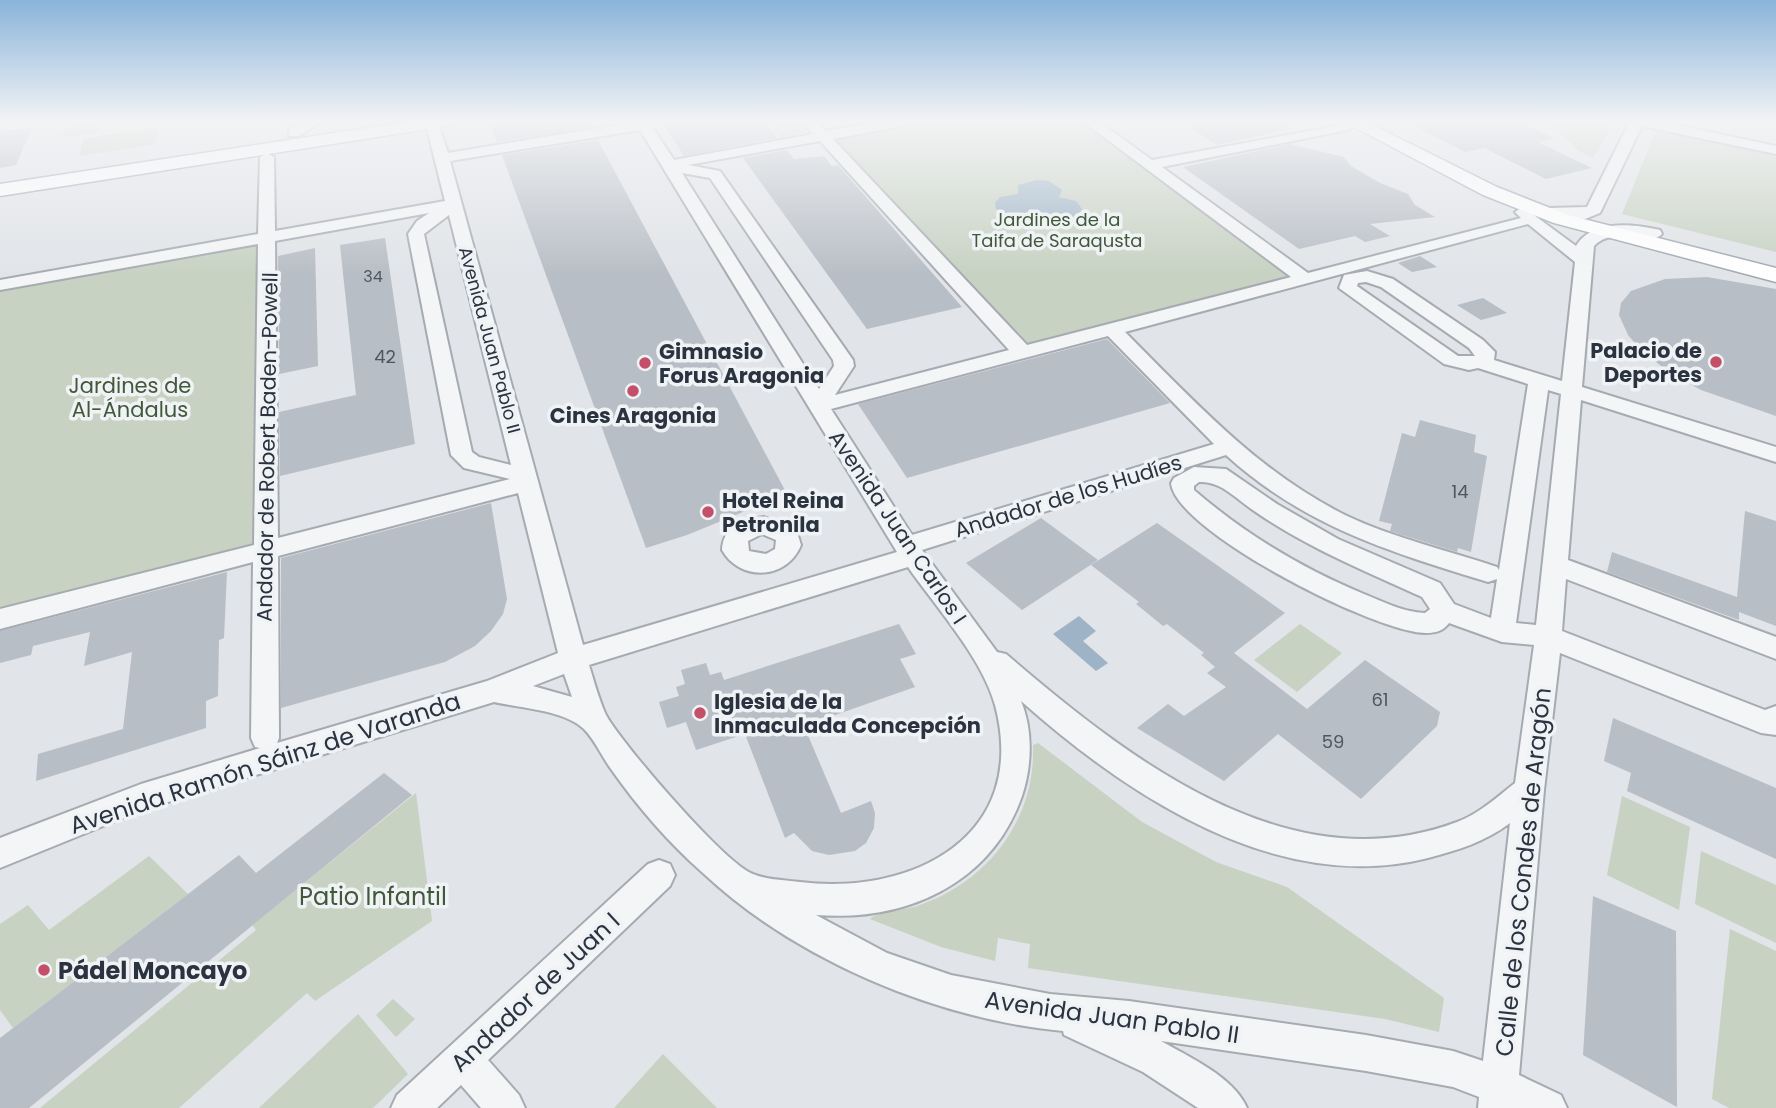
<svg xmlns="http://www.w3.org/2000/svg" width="1776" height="1108" font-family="Poppins,sans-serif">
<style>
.green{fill:#c7d2c2}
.water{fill:#9eb4c6}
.building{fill:#b8bec5}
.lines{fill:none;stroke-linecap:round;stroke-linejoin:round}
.minor-casing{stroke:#a6abb2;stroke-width:4}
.major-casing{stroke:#a1a9b3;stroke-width:3}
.minor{fill:#f3f5f7;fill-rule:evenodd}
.major{fill:#fff;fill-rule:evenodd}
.poi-dot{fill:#c44f68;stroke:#f0f3f6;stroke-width:2.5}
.labels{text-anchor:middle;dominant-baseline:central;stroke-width:7;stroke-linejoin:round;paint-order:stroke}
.far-number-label{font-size:16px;fill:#4e5660}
.far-park-label{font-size:18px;fill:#415939;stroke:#f0f3f6}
.far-street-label{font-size:18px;fill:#2a333f;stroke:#f0f3f6}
.number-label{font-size:18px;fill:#4e5660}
.poi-label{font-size:21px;font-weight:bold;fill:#2a333f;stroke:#f0f3f6;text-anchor:start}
.park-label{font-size:21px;fill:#415939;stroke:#f0f3f6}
.street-label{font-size:21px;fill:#2a333f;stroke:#f0f3f6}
.near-street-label{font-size:24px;fill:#2a333f;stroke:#f0f3f6}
.near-park-label{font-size:24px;fill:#415939;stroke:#f0f3f6}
.near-poi-label{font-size:24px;font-weight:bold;fill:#2a333f;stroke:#f0f3f6;text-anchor:start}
</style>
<rect width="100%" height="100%" fill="#e1e4e8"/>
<g class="green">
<path d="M69,120H103L100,132L62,138Z"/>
<path d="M766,120H795L806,132L780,137Z"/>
<path d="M932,120H1082L1295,276L1022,345L832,138Z"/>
<path d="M1547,120H1609L1615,121L1593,158L1579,151Z"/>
<path d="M159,127L155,144L79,156L84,138Z"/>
<path d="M1656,130L1776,156V252L1622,214Z"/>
<path d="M261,241L258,544L0,610V289Z"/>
<path d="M1300,624L1342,653L1297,692L1254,660Z"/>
<path d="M1038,743L1142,822L1216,862L1287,887L1444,998L1439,1032L1385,1019L1028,968L1030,944L998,938L995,961L941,947L870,919C876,912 907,910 920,905C989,881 1036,818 1033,745Z"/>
<path d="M416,793L432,921L315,1001L307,993L179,1108H40L256,930L252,925Z"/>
<path d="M1622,796L1690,827L1679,910L1607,875Z"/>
<path d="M1701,851L1776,885V943L1695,904Z"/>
<path d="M149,856L188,894L13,1028L0,1010V924L28,905L49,930Z"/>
<path d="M1730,929L1776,951V1108H1729L1712,1099Z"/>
<path d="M393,999L415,1019L396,1037L376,1015Z"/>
<path d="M358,1014L408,1074L373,1108H259Z"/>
<path d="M663,1054L717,1108H614Z"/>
</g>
<g class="water">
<path d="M1037,180L1049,181L1062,190L1059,197L1076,201L1082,209C1071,225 1054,217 1040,213C1027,210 1018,223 996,209L995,203L1000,197L1018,194V185Z"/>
<path d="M1079,616L1096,631L1083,641L1108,663L1096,671L1053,634Z"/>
</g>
<g class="building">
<path d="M517,120H587L591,127L497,142L490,124Z"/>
<path d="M661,120H762L777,138L684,156Z"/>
<path d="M1179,120H1288L1289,129L1217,145Z"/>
<path d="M1402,120H1516L1554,138L1538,142L1592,168L1546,179L1484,148L1465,152Z"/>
<path d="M32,128L16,165L0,168V131Z"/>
<path d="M598,140L787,494L687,535L646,548L502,155Z"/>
<path d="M1290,144L1344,157L1351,166L1380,183L1408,194L1415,205L1435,217L1370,224L1390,236L1365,242L1355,236L1299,249L1183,167Z"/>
<path d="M787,150L794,159L824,156L832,166L838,165L962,307L867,329L743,158Z"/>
<path d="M385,238L415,444L280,476L279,412L356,395L340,245Z"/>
<path d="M315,248L318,366L279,374L278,256Z"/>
<path d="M1420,256L1437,267L1412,272L1398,263Z"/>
<path d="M1707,277L1776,289V416L1701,390L1670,373L1642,351L1628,335L1619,315L1621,303L1631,291L1665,279Z"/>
<path d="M1483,298L1507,313L1481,320L1457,305Z"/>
<path d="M1107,339L1170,403L907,478L858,404Z"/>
<path d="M1420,420L1476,435L1474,452L1487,456L1471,552L1458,548L1457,552L1402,535L1390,531L1392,524L1379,521L1402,433L1415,437Z"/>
<path d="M491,503L507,599L503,614L491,631L475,646L445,662L281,708V558Z"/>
<path d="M1745,511L1776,521V626L1739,612V620L1607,572L1612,552L1737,597Z"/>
<path d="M1041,518L1098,560L1022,610L966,563Z"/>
<path d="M1157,523L1285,613L1234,653L1307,709L1365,660L1440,712L1437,726L1361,799L1278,734L1224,781L1137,728L1168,704L1184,716L1226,687L1207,673L1215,667L1201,655L1204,653L1167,624L1163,626L1136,604L1139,602L1091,565Z"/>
<path d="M227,572L224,638L219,640L218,696L206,701V728L36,781L38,754L123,729L132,652L84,666L90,632L33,646L31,655L0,663V631Z"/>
<path d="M899,624L916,654L900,659L915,687L804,726L841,813L871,801L875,813L874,828L866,843L855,851L829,855L812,851L794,833L785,838L745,734L696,750L686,722L667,728L659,702L679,696L676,687L685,684L681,670L706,663L710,675L721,672L724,680Z"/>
<path d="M1613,718L1776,788V859L1627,791L1631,773L1604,761Z"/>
<path d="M384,773L412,795L29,1108H0V1038L239,855L256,873Z"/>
<path d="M1593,896L1676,931L1677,1107L1583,1055Z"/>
</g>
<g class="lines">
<defs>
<g id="minor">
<path d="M307,120H324L299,136H289V130Z"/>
<path d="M418,120H437L448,153L648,120L674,160L813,134L801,120H815L826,131L891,120H920L913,124L833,139L1027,345L1291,277L1081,120H1097L1152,160L1353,123L1355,126L1348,130L1162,167L1308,273L1521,218L1515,212L1523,207L1576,246C1592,219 1634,224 1660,230L1662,234C1648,249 1614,224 1594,246L1582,387L1776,447V462L1581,400L1568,560L1776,637V659L1566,579L1562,631L1765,710L1776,706V735L1761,733L1560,653L1544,790L1519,1075L1561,1095L1567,1108H1478L1479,1097L1453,1087L1366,1071L1161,1041C1189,1057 1234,1077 1247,1108H1198L1143,1072L1064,1035L1063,1031C936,1019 796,960 703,873C669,843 637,806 611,769C602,757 595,740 584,729C564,710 520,708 494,702L145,809L0,868V838L141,784L260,748L255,747L251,738L253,562L0,629V609L254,545L258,244L0,290V280L258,234L260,157L267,153L274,157L275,231L445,201L426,125ZM640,130L897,552L583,645L450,161ZM820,141L1009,350L835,395L854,366L853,360L720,171L688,165ZM682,173L710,178L833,360L834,366L819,389ZM429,213L417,221L408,234L451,455L464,468L510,479L278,538L275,241ZM449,215L511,465L479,457L472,452L424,234ZM1528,224L1575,262L1562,381L1494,360L1495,352L1483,340L1393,279L1367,271L1344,275L1339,288L1444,364L1469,370L1478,368L1528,384L1499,570L1497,567C1447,550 1393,538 1345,515C1258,472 1193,400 1125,332ZM1366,282L1381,287L1469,348L1475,356H1458L1357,286L1358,283ZM1108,336L1214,444L912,535L831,409ZM1548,390L1561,394L1536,625L1516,623ZM1226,455C1304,526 1390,552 1488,582L1497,579L1491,618L1454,604L1440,583L1338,539L1277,504L1226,469L1194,467L1174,478L1171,483C1175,531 1378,634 1426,633C1436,633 1443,631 1449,623L1502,642L1534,645L1515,783C1497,797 1479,814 1457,822C1288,886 1126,757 1006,654L997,652L922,550ZM1199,482C1220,481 1233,496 1250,508C1303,546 1363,570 1422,597L1430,609L1425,613C1403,612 1384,602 1364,594C1301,568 1245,534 1194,490V486ZM518,493L558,653L487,681L277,743L279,738L278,556ZM908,567C936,607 982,658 995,705C1030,836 913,896 800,882C786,880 767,880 753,874C725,864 622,744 606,715C599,700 594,681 589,665ZM564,674L572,697L533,686ZM1021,701C1128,796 1278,896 1428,858C1458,850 1485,842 1510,823L1483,1061L1453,1051L1366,1035L1129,1001L1050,994L951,975L887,953L816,915C906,922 991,884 1022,796C1032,766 1033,730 1021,701Z"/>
<path d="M1627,120H1653L1776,146V154L1642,126L1600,213L1585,219L1543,216L1541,213L1549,208L1587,207L1629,123Z"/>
<path d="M764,517L796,529L801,545C787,580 740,582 722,550C723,526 743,520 764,517ZM762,534L776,540L775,549L766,554L749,551L748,541Z"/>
<path d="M659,860L670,864L675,875L670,886L488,1060L519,1095L525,1108H481L461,1085L437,1108H391L397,1095L648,864Z"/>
</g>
<g id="major">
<path d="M420,120H462L453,125L0,196V184Z"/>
<path d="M1341,120H1363L1497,187L1568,215L1776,268V282L1554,223L1483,195Z"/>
</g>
</defs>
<use href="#minor" class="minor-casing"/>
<use href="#major" class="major-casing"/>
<use href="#minor" class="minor"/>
<use href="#major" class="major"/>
</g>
<linearGradient id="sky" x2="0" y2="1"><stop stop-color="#8ab4da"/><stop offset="0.44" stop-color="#f2f3f5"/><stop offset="1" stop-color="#f2f3f5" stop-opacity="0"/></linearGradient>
<rect width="1776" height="275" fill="url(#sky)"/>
<g class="poi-dot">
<circle cx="1716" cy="362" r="7"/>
<circle cx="645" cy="363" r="7"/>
<circle cx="633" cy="391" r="7"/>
<circle cx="708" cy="512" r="7"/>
<circle cx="700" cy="713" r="7"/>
<circle cx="44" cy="970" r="7"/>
</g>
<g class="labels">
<g class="far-number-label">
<text x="373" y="276">34</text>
</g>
<g class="far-park-label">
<text x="1057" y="219">Jardines de la<tspan x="1057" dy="21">Taifa de Saraqusta</tspan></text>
</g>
<g class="far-street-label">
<text transform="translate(490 340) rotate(75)">Avenida Juan Pablo II</text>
</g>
<g class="number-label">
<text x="385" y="356">42</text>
<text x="1460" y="491">14</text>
<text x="1380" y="699">61</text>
<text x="1333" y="741">59</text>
</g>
<g class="poi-label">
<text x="1702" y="350" text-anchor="end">Palacio de<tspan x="1702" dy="24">Deportes</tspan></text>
<text x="659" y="351">Gimnasio<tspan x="659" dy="24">Forus Aragonia</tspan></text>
<text x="633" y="415" text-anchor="middle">Cines Aragonia</text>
<text x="722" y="500">Hotel Reina<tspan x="722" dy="24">Petronila</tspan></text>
<text x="714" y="701">Iglesia de la<tspan x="714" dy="24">Inmaculada Concepción</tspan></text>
</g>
<g class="park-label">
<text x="130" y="385">Jardines de<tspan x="130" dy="24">Al-Ándalus</tspan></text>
</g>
<g class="street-label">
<text transform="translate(267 447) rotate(-89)">Andador de Robert Baden-Powell</text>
<text transform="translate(1068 496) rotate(-17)">Andador de los Hudíes</text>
<text transform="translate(898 527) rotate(56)">Avenida Juan Carlos I</text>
</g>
<g class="near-street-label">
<text transform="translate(265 763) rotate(-18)">Avenida Ramón Sáinz de Varanda</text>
<text transform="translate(1523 872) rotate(-84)">Calle de los Condes de Aragón</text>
<text transform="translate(535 992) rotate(-43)">Andador de Juan I</text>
<text transform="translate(1112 1017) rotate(8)">Avenida Juan Pablo II</text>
</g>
<g class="near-park-label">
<text x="373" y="896">Patio Infantil</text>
</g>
<g class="near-poi-label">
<text x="58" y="970">Pádel Moncayo</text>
</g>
</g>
</svg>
